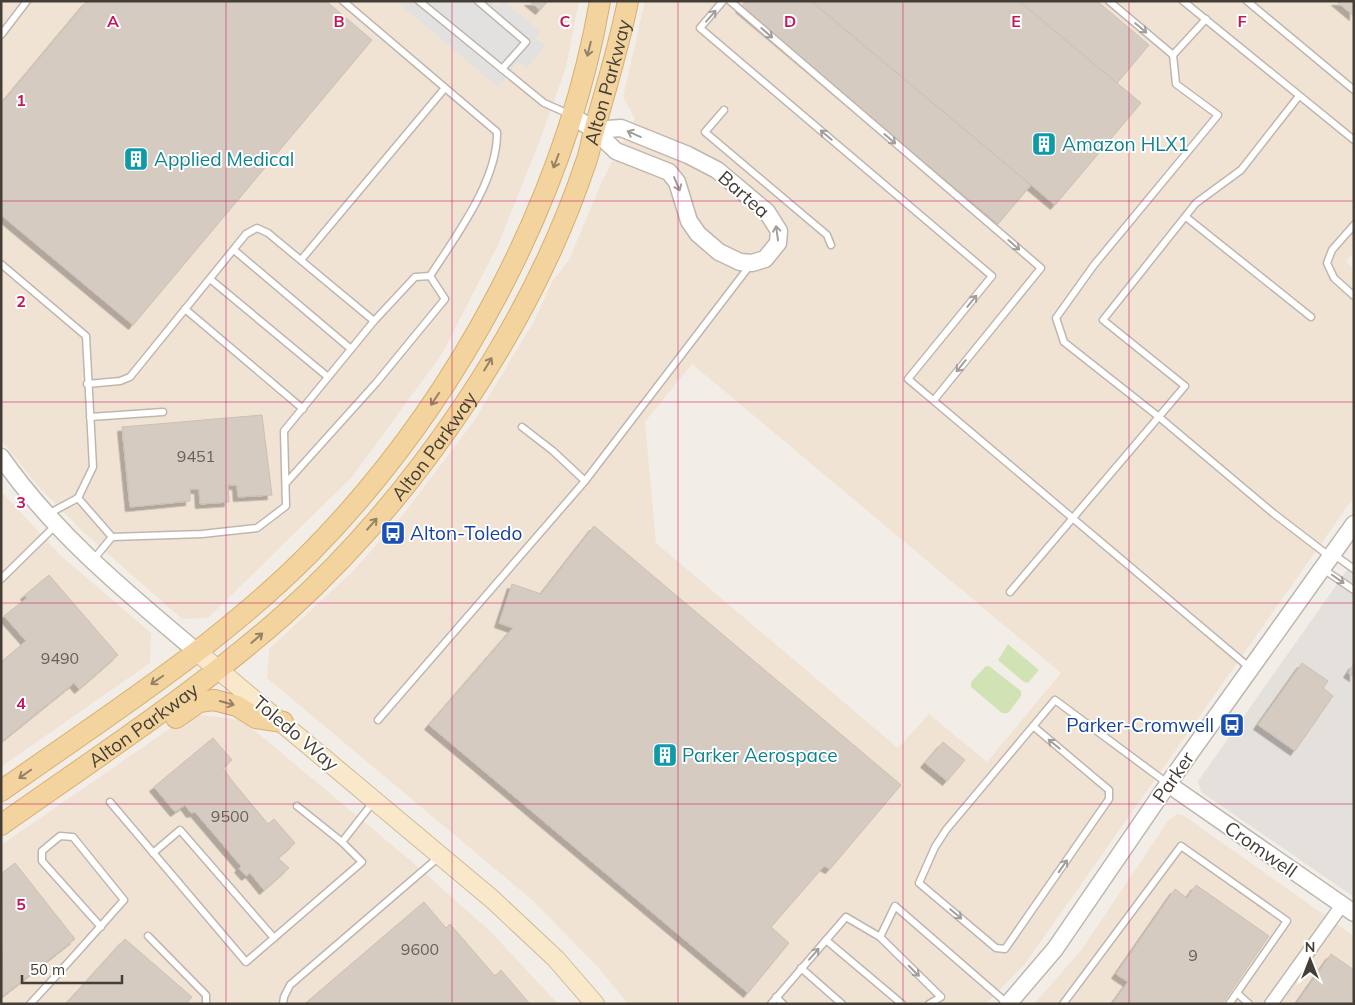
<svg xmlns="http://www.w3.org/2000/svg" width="1355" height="1005" font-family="Mulish,sans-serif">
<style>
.commercial{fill:#f1e3d4;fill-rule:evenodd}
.industrial{fill:#e4e0dc}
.green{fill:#d1e2b4}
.parking{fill:#e3e1df}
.building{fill:#d5cbc1;stroke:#ccc0b2;filter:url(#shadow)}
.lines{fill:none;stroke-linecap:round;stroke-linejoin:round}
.service-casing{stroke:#bfb7ae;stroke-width:9}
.minor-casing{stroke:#bfb7ae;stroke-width:15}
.tertiary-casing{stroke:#bfb7ae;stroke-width:19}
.secondary-casing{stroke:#cdbb9b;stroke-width:20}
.primary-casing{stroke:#d7af70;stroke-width:22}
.service{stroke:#fff;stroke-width:6}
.minor{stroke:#fff;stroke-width:12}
.tertiary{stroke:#fff;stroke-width:16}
.secondary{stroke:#f9e9ca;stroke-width:18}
.primary{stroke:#f3d49e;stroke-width:20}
.oneway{stroke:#a29e9b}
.oneway2{stroke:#938265}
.grid{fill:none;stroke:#c2185b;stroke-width:1;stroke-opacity:0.55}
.labels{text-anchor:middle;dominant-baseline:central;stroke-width:4;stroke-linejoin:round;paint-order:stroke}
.number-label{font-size:16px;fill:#68615a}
.street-label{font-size:19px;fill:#443e37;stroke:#fff}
.culture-label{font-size:19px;fill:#0d838f;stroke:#fff;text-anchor:start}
.transit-label{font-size:19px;fill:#164399;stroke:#fff;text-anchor:start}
.grid-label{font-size:16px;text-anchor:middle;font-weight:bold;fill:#c2185b;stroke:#fff;stroke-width:4;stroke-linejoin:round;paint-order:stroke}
</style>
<defs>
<filter id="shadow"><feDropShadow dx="-4.5" dy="4.5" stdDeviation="0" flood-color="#0004"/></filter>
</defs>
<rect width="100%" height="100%" fill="#f2eee7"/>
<g class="commercial">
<path d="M1,1H579L566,67L542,135L499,243L442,354L352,477L208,618L182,619L83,532L39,487L1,440Z"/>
<path d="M645,1H1354V252L1346,262L1354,269V497L1025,964L986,1004H628L597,966L532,900L267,678L269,649L352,572L402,516L474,421L534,321L553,280L569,260L602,181L635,119L623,97ZM692,364L1061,673L987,762L929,714L898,748L656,543L645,422Z"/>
<path d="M1,491L60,555L151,633L150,663L1,767Z"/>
<path d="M191,714L242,720L410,860L491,932L558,1004H1V845Z"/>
<path d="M1177,814L1183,815L1354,936V1004H1034L1082,949L1168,821Z"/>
</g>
<path class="industrial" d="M1354,560V897L1201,792L1198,781Z"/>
<g class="green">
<path d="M1008,644L1039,670L1028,683L1024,682L998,660Z"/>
<path d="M986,666H989L1021,691V696L1008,713H1002L971,687V682Z"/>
</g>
<path class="parking" d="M396,1H490L497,7L504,1L540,31L536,39L545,45L528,67L518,62L498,87Z"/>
<g class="building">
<path d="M87,1H326L372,40L133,325L1,215V104Z"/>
<path d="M529,1H548L540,10Z"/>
<path d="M746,1H811L1031,185L998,224L740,8Z"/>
<path d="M811,1H1019L1141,103L1055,205Z"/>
<path d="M1019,1H1097L1149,45L1117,83Z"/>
<path d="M1336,1H1354V16Z"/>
<path d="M262,415L272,495L238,497L237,485H228L229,502L200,504L199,489H190V501L130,507L122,427Z"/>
<path d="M594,526L901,785L830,869L824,866L771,927L789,943L748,993L429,725L513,628L499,623L512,584L541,594Z"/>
<path d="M49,575L118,655L79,689L74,683L1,742V662L26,641L4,616L27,598L25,595Z"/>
<path d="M1302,663L1328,681L1323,688L1333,696L1295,751L1258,725Z"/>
<path d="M1354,664V677L1348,673Z"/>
<path d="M213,738L232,760L223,768L233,782L268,824L274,819L295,843L278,858L289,868L264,890L250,873L246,876L239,868L241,866L195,812L191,813L185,805L175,812L154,787Z"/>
<path d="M943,742L965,760L947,781L925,763Z"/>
<path d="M15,863L75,939L3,996L1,874Z"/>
<path d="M1196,885L1269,936L1222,1004H1112L1128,982L1116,974L1175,889L1187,898Z"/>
<path d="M424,902L446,928L450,924L495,976L501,970L530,1004H310L308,1001Z"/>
<path d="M125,939L192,997L186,1004H66Z"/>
<path d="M1331,954L1354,970V1004H1296Z"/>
</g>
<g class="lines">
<defs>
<g id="service">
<path d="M343,1L497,132C498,180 456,236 430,276"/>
<path d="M419,1L544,103L569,114"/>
<path d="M478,1L526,42L502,69"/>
<path d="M723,1L700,28L992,276L908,379L1250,668"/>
<path d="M730,1L1041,268L934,400"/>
<path d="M1109,1L1173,55L1176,84L1218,115L1094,265L1056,318L1064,342L1159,417L1273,513L1329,556"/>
<path d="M1183,1L1354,140"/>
<path d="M1247,1L1354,90"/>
<path d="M1,35L27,1"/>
<path d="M1173,55L1206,19"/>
<path d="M724,110L705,132L827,235L831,245"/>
<path d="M1186,217L1311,317"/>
<path d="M1354,225L1332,250L1327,263L1334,278L1354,296"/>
<path d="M234,250L351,349"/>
<path d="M301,260L445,88"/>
<path d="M1,264L86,336L93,467L78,498"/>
<path d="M210,279L328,377"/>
<path d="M185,309L303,409"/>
<path d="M87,384L120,381L130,377L246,234L257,228L268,233L374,321"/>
<path d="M90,417L163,412"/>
<path d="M522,427L553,451L585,481"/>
<path d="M48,514L78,498L112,537"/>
<path d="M1333,554L1354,569"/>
<path d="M93,560L112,537L202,534L257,528L286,506L284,431L374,321L415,277L430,276L445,299L376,383L286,483"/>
<path d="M1323,569L1354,590"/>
<path d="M1,579L56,525"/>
<path d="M1010,592L1185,386L1103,320L1196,203L1241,170L1299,96"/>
<path d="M378,720L585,481L751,264"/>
<path d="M1033,726L1109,790V799L1005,949L996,948L919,883L935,847L946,830L1055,700L1167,783"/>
<path d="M110,802L246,962L362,862L342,842L374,801"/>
<path d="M297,806L342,842"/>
<path d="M153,853L180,830L274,938"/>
<path d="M148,936L206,995V1004"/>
<path d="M880,937L895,906L1008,1004"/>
<path d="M826,940L902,1004"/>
<path d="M801,968L842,1004"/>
<path d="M1237,993L1249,1004"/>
<path d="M776,997L783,1004"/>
<path d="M30,1004C62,970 93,935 124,900L73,837L60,836L42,851V861L101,927"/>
<path d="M283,1004L284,997L290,985L440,856"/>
<path d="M771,1004L846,917L880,937L941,997L929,1004"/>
<path d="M1063,1004L1181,846L1287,921L1229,1004"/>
</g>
<path id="minor" d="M1271,1004L1342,905"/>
<g id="tertiary">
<path d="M571,115L594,130L616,151L669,172L677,182L689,221L698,234L719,252L740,262L752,263L765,259L778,243L779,231L767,212L717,170L688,155L621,128L594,130"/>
<path d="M1,457C54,533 126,592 196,651"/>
<path d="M1168,784L1354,913"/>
<path d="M1008,1004L1055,949L1168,784L1354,524"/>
</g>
<path id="secondary" d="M196,651L492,899L556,959L595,1004"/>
<g id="primary">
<path d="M176,718L199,702L214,700L237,706L256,718L283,722"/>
<path d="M1,791C107,716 219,645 310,553C453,408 565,203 600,1"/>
<path id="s1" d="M1,825C97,757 197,692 285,614C414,498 531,327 586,162C590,152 591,141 594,131C606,88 619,46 628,1"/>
</g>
</defs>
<use href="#service" class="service-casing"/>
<use href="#minor" class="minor-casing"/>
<use href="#tertiary" class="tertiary-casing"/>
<use href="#secondary" class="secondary-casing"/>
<use href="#primary" class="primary-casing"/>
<use href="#service" class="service"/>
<use href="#minor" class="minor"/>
<use href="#tertiary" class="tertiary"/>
<use href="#secondary" class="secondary"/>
<use href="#primary" class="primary"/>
</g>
<defs><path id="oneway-shaft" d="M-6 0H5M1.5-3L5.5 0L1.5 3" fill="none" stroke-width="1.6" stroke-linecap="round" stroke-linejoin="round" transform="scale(1.25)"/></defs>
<g class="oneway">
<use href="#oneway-shaft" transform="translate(711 16) rotate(-49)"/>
<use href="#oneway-shaft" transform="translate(1141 28) rotate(40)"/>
<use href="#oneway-shaft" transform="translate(767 33) rotate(41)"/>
<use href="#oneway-shaft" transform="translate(634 134) rotate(-156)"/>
<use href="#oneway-shaft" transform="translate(826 135) rotate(-140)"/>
<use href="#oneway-shaft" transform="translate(890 139) rotate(41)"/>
<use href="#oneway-shaft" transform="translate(677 184) rotate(67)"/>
<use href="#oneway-shaft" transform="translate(777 233) rotate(-98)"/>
<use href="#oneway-shaft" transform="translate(1014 245) rotate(41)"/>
<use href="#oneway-shaft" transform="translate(972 301) rotate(-51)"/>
<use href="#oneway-shaft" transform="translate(961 366) rotate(129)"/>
<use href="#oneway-shaft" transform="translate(1338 579) rotate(35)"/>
<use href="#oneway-shaft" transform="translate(1054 744) rotate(-141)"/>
<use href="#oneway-shaft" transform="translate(1063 866) rotate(-55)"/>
<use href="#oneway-shaft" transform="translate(956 914) rotate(40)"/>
<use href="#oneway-shaft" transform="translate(814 954) rotate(-49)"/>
<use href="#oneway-shaft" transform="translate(914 971) rotate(45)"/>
</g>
<g class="oneway2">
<use href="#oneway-shaft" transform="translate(589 49) rotate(104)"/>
<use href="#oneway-shaft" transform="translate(556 161) rotate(111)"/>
<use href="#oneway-shaft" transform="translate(488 364) rotate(-59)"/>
<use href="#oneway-shaft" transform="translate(435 399) rotate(124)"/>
<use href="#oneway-shaft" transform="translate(372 524) rotate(-49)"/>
<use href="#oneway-shaft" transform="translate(257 638) rotate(-41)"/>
<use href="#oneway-shaft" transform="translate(157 680) rotate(145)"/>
<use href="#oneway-shaft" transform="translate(227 703) rotate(16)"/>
<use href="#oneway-shaft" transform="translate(25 774) rotate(145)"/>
</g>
<path class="grid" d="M226,1V1004M452,1V1004M678,1V1004M903,1V1004M1129,1V1004M1,201H1354M1,402H1354M1,603H1354M1,804H1354"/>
<defs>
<symbol id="building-square" viewBox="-11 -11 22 22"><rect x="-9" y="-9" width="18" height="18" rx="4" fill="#0f9aa8" stroke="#fff"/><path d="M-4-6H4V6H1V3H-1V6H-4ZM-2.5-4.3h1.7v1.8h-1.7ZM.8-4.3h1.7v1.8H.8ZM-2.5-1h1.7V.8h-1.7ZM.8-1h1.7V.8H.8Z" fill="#fff"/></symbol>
<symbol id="bus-square" viewBox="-11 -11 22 22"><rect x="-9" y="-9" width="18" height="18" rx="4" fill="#1a4fb4" stroke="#fff"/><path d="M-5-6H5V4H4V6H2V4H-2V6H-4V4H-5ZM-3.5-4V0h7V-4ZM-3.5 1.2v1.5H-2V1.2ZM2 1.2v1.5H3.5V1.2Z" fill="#fff"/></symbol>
</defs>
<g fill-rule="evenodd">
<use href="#building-square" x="1030" y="130" width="28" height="28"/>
<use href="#building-square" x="122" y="145" width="28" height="28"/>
<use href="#bus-square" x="379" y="519" width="28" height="28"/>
<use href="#bus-square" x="1218" y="711" width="28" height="28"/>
<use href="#building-square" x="651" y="741" width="28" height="28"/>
</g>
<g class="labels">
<g class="number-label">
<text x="196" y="456">9451</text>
<text x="60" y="658">9490</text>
<text x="230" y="816">9500</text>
<text x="420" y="949">9600</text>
<text x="1193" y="955">9</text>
</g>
<g class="street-label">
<text stroke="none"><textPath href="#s1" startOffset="985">Alton Parkway</textPath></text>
<text transform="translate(744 194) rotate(41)">Bartea</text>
<text stroke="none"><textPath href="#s1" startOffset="579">Alton Parkway</textPath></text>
<text stroke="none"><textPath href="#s1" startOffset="174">Alton Parkway</textPath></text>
<text transform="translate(296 733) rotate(40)">Toledo Way</text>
<text transform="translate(1173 777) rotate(-55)">Parker</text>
<text transform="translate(1261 849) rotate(35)">Cromwell</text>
</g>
<g class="culture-label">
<text x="1062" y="144">Amazon HLX1</text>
<text x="154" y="159">Applied Medical</text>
<text x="682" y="755">Parker Aerospace</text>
</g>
<g class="transit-label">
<text x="410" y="533">Alton-Toledo</text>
<text x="1214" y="725" text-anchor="end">Parker-Cromwell</text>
</g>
</g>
<g class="grid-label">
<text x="113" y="27">A</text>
<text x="339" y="27">B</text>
<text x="565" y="27">C</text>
<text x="790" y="27">D</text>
<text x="1016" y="27">E</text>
<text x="1242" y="27">F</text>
<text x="21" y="106">1</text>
<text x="21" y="307">2</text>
<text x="21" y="508">3</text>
<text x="21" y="709">4</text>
<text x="21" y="910">5</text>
</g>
<rect width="1355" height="1005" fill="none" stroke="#443e37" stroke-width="5"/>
<g transform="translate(1310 960)" stroke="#ffffff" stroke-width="4" paint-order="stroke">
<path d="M0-4L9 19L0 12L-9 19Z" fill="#443e37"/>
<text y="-8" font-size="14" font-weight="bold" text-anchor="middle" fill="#443e37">N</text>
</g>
<path d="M22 975v8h100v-8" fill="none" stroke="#443e37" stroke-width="2.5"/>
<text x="30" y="975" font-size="15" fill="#443e37" stroke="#ffffff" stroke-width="4" paint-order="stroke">50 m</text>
</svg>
